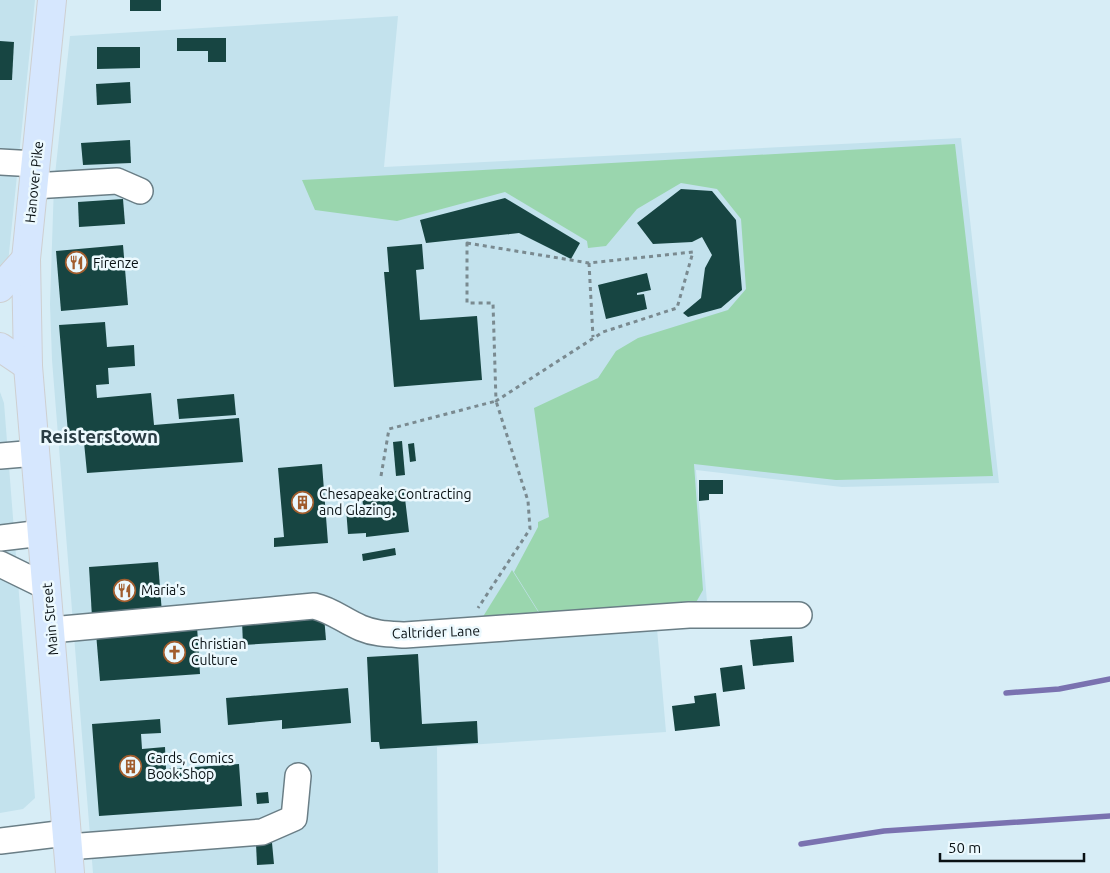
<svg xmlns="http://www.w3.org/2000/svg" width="1110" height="873" font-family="Ubuntu,sans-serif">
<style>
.built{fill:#c3e2ed}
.green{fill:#9ad6ae}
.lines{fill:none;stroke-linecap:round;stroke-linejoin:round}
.stream{stroke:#7a72b0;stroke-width:5.5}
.building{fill:#174542}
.minor-casing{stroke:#6a7e86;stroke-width:28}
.major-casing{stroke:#cecfd0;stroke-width:30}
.path{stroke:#7a8a90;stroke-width:3;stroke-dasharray:4 4;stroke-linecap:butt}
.minor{stroke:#fff;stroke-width:25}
.major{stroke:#d6e7fe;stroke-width:28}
.labels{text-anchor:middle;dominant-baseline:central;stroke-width:5;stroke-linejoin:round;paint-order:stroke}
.street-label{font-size:14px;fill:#091114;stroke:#ecf9fe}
.poi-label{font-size:14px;fill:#091114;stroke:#ecf9fe;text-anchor:start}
.district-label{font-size:19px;font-weight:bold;fill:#2a3c43;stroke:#ecf9fe}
</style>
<rect width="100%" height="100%" fill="#d7edf6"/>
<g class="built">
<path d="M0,0H35L8,263L0,277Z"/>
<path d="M398,16L384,167L961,138L999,483L842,487L696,470L708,614L656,617L666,732L437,747L438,873H93L52,360L50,304L54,184L70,36Z"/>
<path d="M0,392L4,403L35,798L23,809L0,813Z"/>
</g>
<g class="green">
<path d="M955,144L993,476L836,480L694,464L703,590L694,606L542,617L514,572L538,527V522L549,517L534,408L598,378L616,351L638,338L728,310L746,289L741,219L717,189L681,183L637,209L606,246L588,248L587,241L505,192L397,221L315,210L302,180Z"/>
<path d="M512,570L542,618L479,623Z"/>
</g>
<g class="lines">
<g class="stream">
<path d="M1006,693L1059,689L1110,679"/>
<path d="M801,844L884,831L1110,816"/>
</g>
</g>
<g class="building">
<rect x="130" y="0" width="31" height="11"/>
<path d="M177,38H226V62H208V51H177Z"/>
<path d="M0,41L14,42L12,80H0Z"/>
<path d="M97,47H140V68L97,69Z"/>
<path d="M130,82L131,103L97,105L96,84Z"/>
<path d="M130,140L131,163L83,165L81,143Z"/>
<path d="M681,189L712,191L736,220L742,290L721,308L688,317L683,313L701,298L705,268L712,255L702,237L692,242L653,244L637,223Z"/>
<path d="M505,198L580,243L571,259L519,233L426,243L420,220Z"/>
<path d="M123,199L125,224L79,227L78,202Z"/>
<path d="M422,244L424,269L416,270L420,320L477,316L482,380L394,387L384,272H389L387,247Z"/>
<path d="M123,245L128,305L61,311L56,251Z"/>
<path d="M647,273L651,290L637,293V295L644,294L647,309L606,319L598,285Z"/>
<path d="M105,322L107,347L134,345L135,366L108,368L109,384L96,385L97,398L151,393L154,425L239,418L243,462L87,473L83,432L68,433L59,325Z"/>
<path d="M234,394L236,415L179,419L177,399Z"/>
<path d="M402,441L405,475L396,476L393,442Z"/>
<path d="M414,443L416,461L410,462L408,444Z"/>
<path d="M322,464L328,543L274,547V538L284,537L278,468Z"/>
<path d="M699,480H723V494H709V500L699,501Z"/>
<path d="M404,490L409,532L366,537V533L348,534L346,508L363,506L362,495Z"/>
<path d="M395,548L396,555L363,561L362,554Z"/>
<path d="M158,562L162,613L92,617L89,567Z"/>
<path d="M324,616L326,640L243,645L242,621Z"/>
<path d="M197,626L200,674L100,681L96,633Z"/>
<path d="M792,636L794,662L753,666L750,640Z"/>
<path d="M418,654L422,724L477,721L478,743L380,749L379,742H371L367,657Z"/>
<path d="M742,665L745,689L723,692L720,668Z"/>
<path d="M348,688L351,723L282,729V720L228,725L226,698Z"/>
<path d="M716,693L720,726L675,731L672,706L695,703L694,696Z"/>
<path d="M160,719L161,733L141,734L142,749L165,747L166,769L239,764L242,806L99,816L92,724Z"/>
<path d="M268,792L269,803L257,804L256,793Z"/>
<path d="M272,843L274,864L257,865L256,844Z"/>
</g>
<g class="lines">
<defs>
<g id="minor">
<path d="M0,162L36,164"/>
<path d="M33,186L117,181L140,191"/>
<path d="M0,456L36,453"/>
<path d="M0,538L42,533"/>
<path d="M0,564L47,587"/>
<path d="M51,630L314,606C332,610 344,621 361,628C375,634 389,634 405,635L689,615H799"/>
<path d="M0,841L66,833"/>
<path d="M68,847L262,832L294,818L298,776"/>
</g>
<g id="major">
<path d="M52,0L26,259L28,366L70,873"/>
<path d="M0,288L26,259"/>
<path d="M0,347L28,366"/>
</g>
</defs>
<use href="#minor" class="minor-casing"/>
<use href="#major" class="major-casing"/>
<g class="path">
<path d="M467,243L589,263L693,252L677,308L603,332L496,401L493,303H467Z"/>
<path d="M589,263L593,337"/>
<path d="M381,476L389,429L496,401L528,501L530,529L478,608"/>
</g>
<use href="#minor" class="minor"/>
<use href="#major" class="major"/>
</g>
<defs>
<symbol id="restaurant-ring" viewBox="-11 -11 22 22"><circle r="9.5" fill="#ecf9fe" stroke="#a15d2d" stroke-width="1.5"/><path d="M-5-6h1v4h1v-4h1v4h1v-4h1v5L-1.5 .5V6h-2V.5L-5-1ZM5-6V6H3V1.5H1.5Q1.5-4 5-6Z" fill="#a15d2d"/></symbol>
<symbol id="building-ring" viewBox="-11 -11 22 22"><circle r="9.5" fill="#ecf9fe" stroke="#a15d2d" stroke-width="1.5"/><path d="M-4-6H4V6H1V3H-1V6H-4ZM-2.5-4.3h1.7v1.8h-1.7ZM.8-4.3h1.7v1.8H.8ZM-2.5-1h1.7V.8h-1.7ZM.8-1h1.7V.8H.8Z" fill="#a15d2d"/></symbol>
<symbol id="church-ring" viewBox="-11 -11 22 22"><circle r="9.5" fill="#ecf9fe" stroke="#a15d2d" stroke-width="1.5"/><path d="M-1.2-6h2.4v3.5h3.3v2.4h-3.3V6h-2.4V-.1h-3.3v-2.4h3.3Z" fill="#a15d2d"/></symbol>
</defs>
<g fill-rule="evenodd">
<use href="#restaurant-ring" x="64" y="250" width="25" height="25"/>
<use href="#building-ring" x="290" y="490" width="25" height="25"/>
<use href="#restaurant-ring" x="112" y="578" width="25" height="25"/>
<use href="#church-ring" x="162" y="640" width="25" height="25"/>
<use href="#building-ring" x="118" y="754" width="25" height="25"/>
</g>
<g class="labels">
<g class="street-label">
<text transform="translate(34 182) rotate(-84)">Hanover Pike</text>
<text transform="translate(50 619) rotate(-95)">Main Street</text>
<text transform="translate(436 632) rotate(-2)">Caltrider Lane</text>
</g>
<g class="poi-label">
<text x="93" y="263">Firenze</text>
<text x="319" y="494">Chesapeake Contracting<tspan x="319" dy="16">and Glazing.</tspan></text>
<text x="141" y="590">Maria's</text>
<text x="191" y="644">Christian<tspan x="191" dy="16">Culture</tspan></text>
<text x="147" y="758">Cards, Comics<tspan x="147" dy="16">Book Shop</tspan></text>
</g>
<g class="district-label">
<text x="99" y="436">Reisterstown</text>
</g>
</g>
<path d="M940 853v8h144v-8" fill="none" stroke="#091114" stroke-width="2.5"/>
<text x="948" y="853" font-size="15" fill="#091114" stroke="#ecf9fe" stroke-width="4" paint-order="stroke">50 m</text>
</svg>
